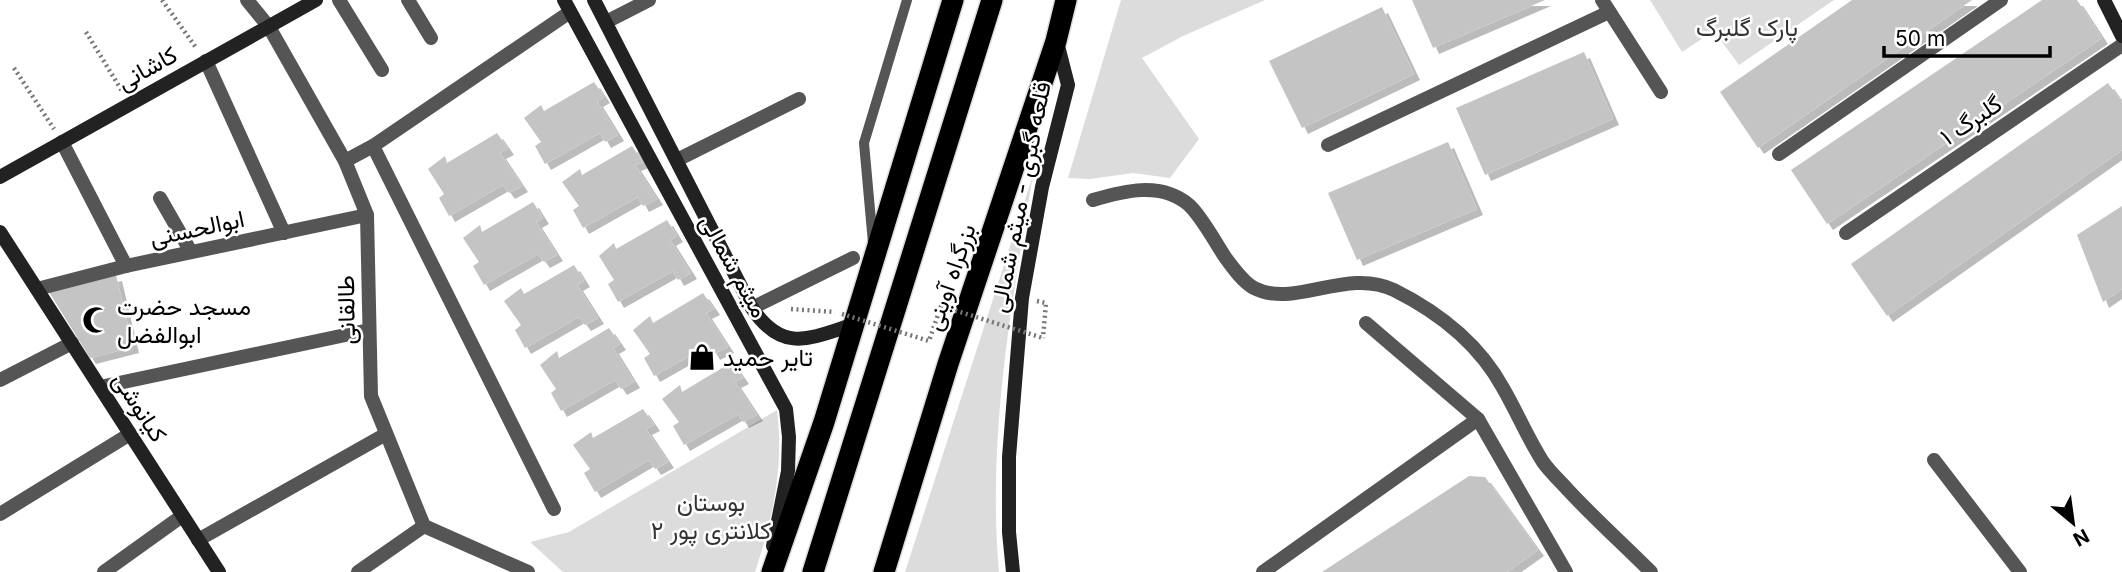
<svg xmlns="http://www.w3.org/2000/svg" width="2122" height="572" font-family="Inter,Vazirmatn,sans-serif">
<style>
.green{fill:#dcdcdc}
.building{fill:#c4c4c4;filter:url(#shadow)}
.lines{fill:none;stroke-linecap:round;stroke-linejoin:round}
.highway-casing{stroke:#dbdbdb;stroke-width:24}
.path{stroke:#777;stroke-width:4.5;stroke-dasharray:2 3.5;stroke-linecap:butt}
.lane{stroke:#555;stroke-width:10}
.street{stroke:#555;stroke-width:14}
.secondary{stroke:#222;stroke-width:14}
.highway{stroke:#000;stroke-width:21}
.path-bridge{stroke:#777;stroke-width:4.5;stroke-dasharray:2 3.5;stroke-linecap:butt}
.labels{text-anchor:middle;dominant-baseline:central;stroke-width:5;stroke-linejoin:round;paint-order:stroke}
.park-label{font-size:24px;fill:#333;stroke:#fff}
.street-label{font-size:24px;fill:#000;stroke:#fff}
.poi-label{font-size:24px;fill:#000;stroke:#fff;text-anchor:start}
</style>
<defs>
<filter id="shadow"><feDropShadow dx="6" dy="6" stdDeviation="0" flood-color="#0004"/></filter>
</defs>
<rect width="100%" height="100%" fill="#fff"/>
<g class="green">
<path d="M1121,0H1265L1183,36L1142,58L1199,139L1170,178L1133,173L1090,179L1068,178Z"/>
<path d="M1650,0H1834L1739,65L1714,31L1682,52Z"/>
<path d="M1033,175C1011,306 987,439 999,572H905Z"/>
<path d="M777,410C784,468 773,517 755,572H563L530,542L569,532Z"/>
</g>
<g class="building">
<path d="M1412,0H1545L1433,48Z"/>
<path d="M1852,0H1972L1758,148L1720,92Z"/>
<path d="M2042,0H2077L2102,38L1827,224L1791,170Z"/>
<path d="M1382,7L1414,74L1302,128L1269,61Z"/>
<path d="M1584,52L1613,119L1485,175L1456,108Z"/>
<path d="M594,82L604,97L597,101L618,135L605,142L600,133L545,164L535,146L541,142L524,118L541,105L544,111Z"/>
<path d="M2108,83L2122,103V150L1887,316L1851,264Z"/>
<path d="M497,133L508,149L500,153L522,186L509,193L503,185L449,216L439,198L444,194L428,169L445,156L447,163Z"/>
<path d="M1448,142L1477,209L1357,260L1328,193Z"/>
<path d="M632,146L643,162L635,165L657,199L643,206L638,197L583,228L573,210L579,206L562,182L580,169L582,175Z"/>
<path d="M533,202L543,218L536,222L557,255L544,262L538,254L484,285L473,266L479,262L463,238L480,225L482,232Z"/>
<path d="M2122,206V289L2103,302L2077,235Z"/>
<path d="M667,220L677,236L670,240L691,273L678,280L673,271L618,302L608,284L614,280L599,256L614,243L616,249Z"/>
<path d="M574,265L584,281L577,285L598,318L585,325L579,317L525,348L515,330L521,325L504,301L521,288L524,294Z"/>
<path d="M116,275L133,347L90,358L49,292Z"/>
<path d="M703,293L714,309L706,313L728,347L714,354L709,345L654,376L644,358L650,354L633,330L650,316L653,323Z"/>
<path d="M609,328L620,344L613,348L634,382L621,389L615,380L561,411L551,393L556,389L540,365L557,351L559,358Z"/>
<path d="M732,362L743,378L735,382L757,415L743,422L738,414L684,445L673,426L679,422L662,399L680,385L682,392Z"/>
<path d="M643,409L654,425L646,429L668,462L655,469L649,460L595,492L584,473L590,469L573,445L591,432L593,438Z"/>
<path d="M1469,476L1485,477L1538,550L1507,572H1322Z"/>
</g>
<g class="lines">
<defs>
<g id="highway">
<path d="M772,572L824,422L953,0"/>
<path d="M813,572L992,0"/>
<path d="M884,572L948,364L1056,41L1066,0"/>
</g>
</defs>
<use href="#highway" class="highway-casing"/>
<g class="path">
<path d="M162,0L197,49"/>
<path d="M86,32L122,91"/>
<path d="M14,68L54,129"/>
<path d="M1037,301L1046,303L1043,338"/>
<path d="M791,309L835,312"/>
</g>
<path class="lane" d="M873,243L864,143L907,0"/>
<g class="street">
<path d="M247,0L269,27L345,161L367,215L371,396L424,526L528,572"/>
<path d="M339,0L382,70"/>
<path d="M408,0L431,38"/>
<path d="M1602,0L1661,92"/>
<path d="M606,22L649,0"/>
<path d="M206,61L284,233"/>
<path d="M62,142L126,266"/>
<path d="M1328,145L1609,12"/>
<path d="M373,146L554,509"/>
<path d="M1779,154L2001,0"/>
<path d="M677,160L799,99"/>
<path d="M345,161L373,146L570,12"/>
<path d="M160,198L191,252"/>
<path d="M1093,200C1123,191 1161,181 1189,205C1202,217 1215,242 1225,257C1233,268 1243,282 1254,288C1295,309 1346,267 1394,290C1438,312 1479,344 1503,388C1517,412 1528,439 1543,462C1550,472 1560,481 1568,490C1595,519 1624,545 1651,572"/>
<path d="M1846,233L2122,45"/>
<path d="M37,289L126,266L367,215"/>
<path d="M752,308L853,258"/>
<path d="M1366,323L1478,419L1566,572"/>
<path d="M0,380L72,343"/>
<path d="M100,387L369,330"/>
<path d="M1934,460L2020,572"/>
<path d="M0,514L130,434"/>
<path d="M198,540L386,434"/>
<path d="M104,572L182,516"/>
<path d="M358,572L424,526"/>
<path d="M1263,572L1478,419"/>
</g>
<g class="secondary">
<path d="M564,0L786,409L789,437L788,471L773,546"/>
<path d="M594,0L752,308C782,353 809,339 852,325"/>
<path d="M2104,0L2122,36"/>
<path d="M0,177L316,0"/>
<path d="M0,232L219,572"/>
<path d="M1013,572L1009,532V457L1022,298L1042,187L1068,85L1057,42"/>
</g>
<use href="#highway" class="highway"/>
<path class="path-bridge" d="M842,314L929,341L941,306L1043,338"/>
</g>
<defs>
<symbol id="mosque-bare" viewBox="-9 -9 18 18"><path d="M3.5-4.9A6 6 0 1 0 3.5 4.9A5 5 0 1 1 3.5-4.9Z" fill="#000" stroke="#fff" stroke-width="2.5" paint-order="stroke"/></symbol>
<symbol id="shop-bare" viewBox="-9 -9 18 18"><path d="M-5-2.5h2.3a2.7 3.5 0 0 1 5.4 0H5L5.5 6h-11ZM-1.5-2.5h3a1.5 2.3 0 0 0-3 0Z" fill="#000" stroke="#fff" stroke-width="2.5" paint-order="stroke"/></symbol>
</defs>
<g fill-rule="evenodd">
<use href="#mosque-bare" x="77" y="301" width="38" height="38"/>
<use href="#shop-bare" x="683" y="338" width="38" height="38"/>
</g>
<g class="labels">
<g class="park-label">
<text x="1747" y="27">پارک گلبرگ</text>
<text x="711" y="502">بوستان<tspan x="711" dy="28">کلانتری پور ۲</tspan></text>
</g>
<g class="street-label">
<text transform="translate(147 68) rotate(-29)">کاشانی</text>
<text transform="translate(1971 120) rotate(-34)">گلبرگ ۱</text>
<text transform="translate(1020 197) rotate(-79)">قلعه گبری - میثم شمالی</text>
<text transform="translate(197 228) rotate(-12)">ابوالحسنی</text>
<text transform="translate(734 266) rotate(61)">میثم شمالی</text>
<text transform="translate(950 277) rotate(-71)">بزرگراه آوینی</text>
<text transform="translate(346 310) rotate(-91)">طالقانی</text>
<text transform="translate(140 407) rotate(57)">کیانوشی</text>
</g>
<g class="poi-label">
<text x="117" y="306">مسجد حضرت<tspan x="117" dy="28">ابوالفضل</tspan></text>
<text x="723" y="357">تایر حمید</text>
</g>
</g>
<g transform="translate(2073 523) rotate(151)" stroke="#ffffff" stroke-width="5" paint-order="stroke">
<path d="M0-5L12 26L0 18L-12 26Z" fill="#000000"/>
<text y="-10" font-size="19" font-weight="bold" text-anchor="middle" fill="#000000">N</text>
</g>
<path d="M1884 46v10h166v-10" fill="none" stroke="#000000" stroke-width="3.5"/>
<text x="1895" y="46" font-size="21" fill="#000000" stroke="#ffffff" stroke-width="5" paint-order="stroke">50 m</text>
</svg>
